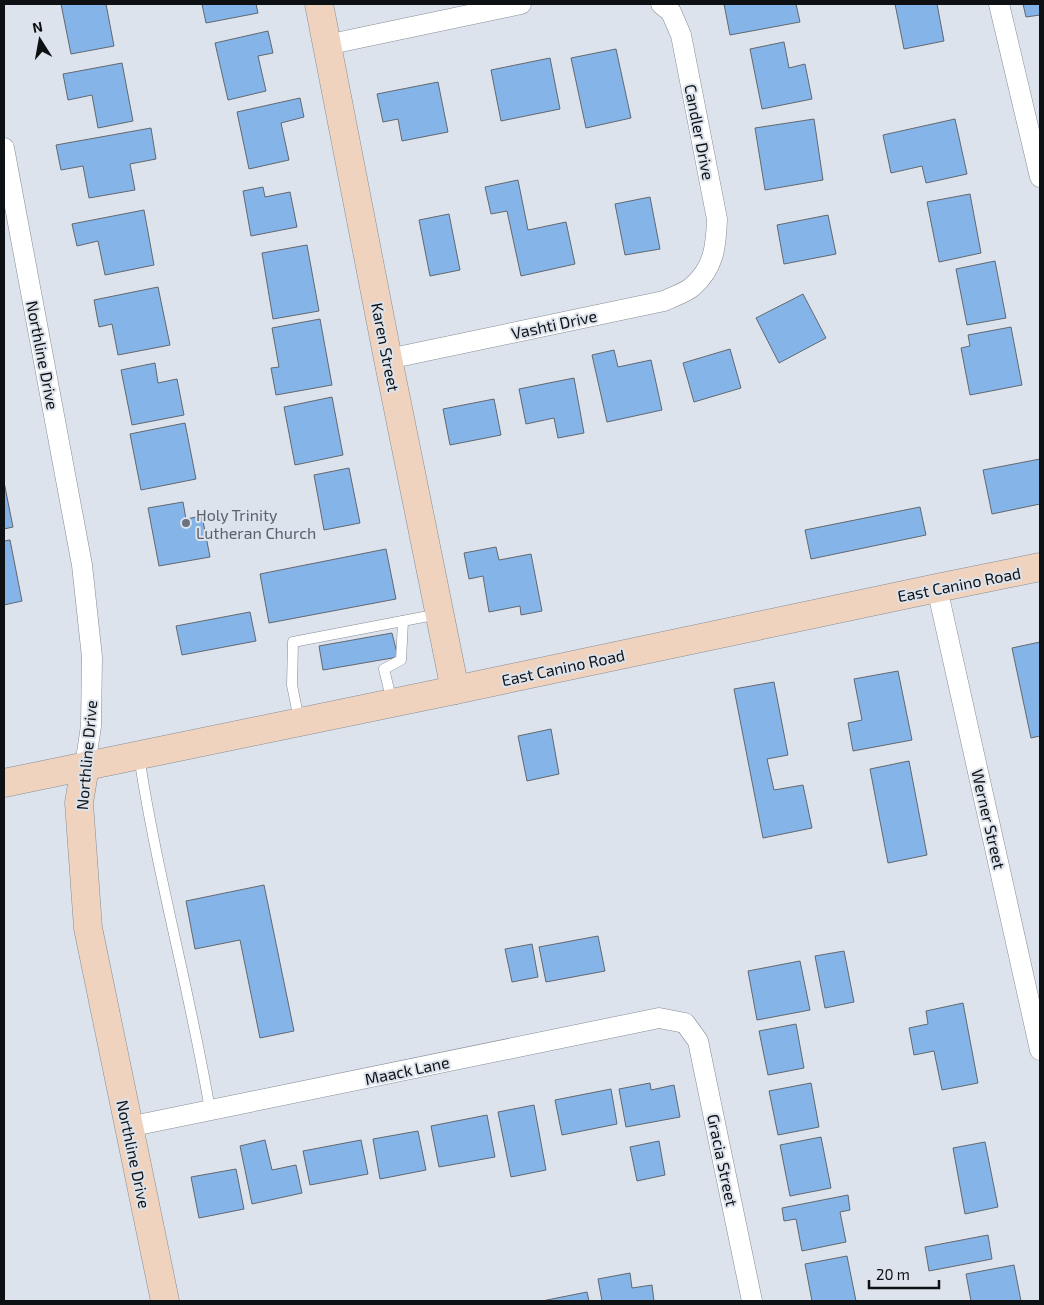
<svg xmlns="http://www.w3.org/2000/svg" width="1044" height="1305" font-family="'Exo 2',sans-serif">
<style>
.building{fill:#85b4e9;stroke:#62686f}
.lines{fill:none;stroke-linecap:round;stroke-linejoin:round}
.lane-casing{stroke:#868d95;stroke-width:11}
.street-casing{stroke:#868d95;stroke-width:21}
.secondary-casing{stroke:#868d95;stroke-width:29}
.lane{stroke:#fff;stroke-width:10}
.street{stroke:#fff;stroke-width:20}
.secondary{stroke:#efd3bf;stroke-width:28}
.worship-dot{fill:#6b7280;stroke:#dce3ec;stroke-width:2}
.labels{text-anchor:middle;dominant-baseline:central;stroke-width:4;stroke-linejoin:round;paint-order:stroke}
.street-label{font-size:16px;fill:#0e1113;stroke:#dce3ec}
.worship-label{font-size:16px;fill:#5b616d;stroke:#dce3ec;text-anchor:start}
</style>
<rect width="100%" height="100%" fill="#dce3ec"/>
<g class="building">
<path d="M61,4H106L114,46L71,54Z"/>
<path d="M202,4H256L258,13L206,23Z"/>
<path d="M724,4H796L800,22L730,35Z"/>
<path d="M895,4H937L944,41L904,49Z"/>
<path d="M1023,4H1040V15L1026,17Z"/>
<path d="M268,31L273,53L258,56L266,91L228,100L215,43Z"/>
<path d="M784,42L789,68L805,64L812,99L762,109L750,49Z"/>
<path d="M616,49L631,118L586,128L571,58Z"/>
<path d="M550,58L560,109L501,121L491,70Z"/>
<path d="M122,63L133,121L98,128L92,95L68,100L63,74Z"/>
<path d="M438,82L448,132L402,141L398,119L383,122L377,94Z"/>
<path d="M300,98L304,117L281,123L289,160L249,169L237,112Z"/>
<path d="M814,119L823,180L765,190L755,128Z"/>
<path d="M955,119L967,174L926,183L922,166L891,173L883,135Z"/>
<path d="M151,128L156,159L130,164L135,190L89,198L83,166L61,170L56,145Z"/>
<path d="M518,180L528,230L566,222L575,264L521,276L507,211L491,214L485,187Z"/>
<path d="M263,187L265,197L290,192L297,227L251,236L243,191Z"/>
<path d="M970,194L981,253L939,262L927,202Z"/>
<path d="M650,197L660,249L625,255L615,204Z"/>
<path d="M144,210L154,265L105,275L98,241L77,246L72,224Z"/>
<path d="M449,214L460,270L430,276L419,220Z"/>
<path d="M828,215L836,254L784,264L777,225Z"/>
<path d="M307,245L319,311L273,319L262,253Z"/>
<path d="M995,261L1006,318L967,325L956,269Z"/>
<path d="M158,287L170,345L118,355L112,324L99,327L94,300Z"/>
<path d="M803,294L826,338L779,363L756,318Z"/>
<path d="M320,319L332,385L276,395L271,368L279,367L272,328Z"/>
<path d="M1011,327L1022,385L970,395L961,348L970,346L968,335Z"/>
<path d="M730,349L741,388L694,402L683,363Z"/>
<path d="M614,350L618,367L651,360L662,410L607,422L592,355Z"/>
<path d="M155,363L158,383L177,379L184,415L132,425L121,370Z"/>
<path d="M574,378L584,433L558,438L554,418L526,424L519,389Z"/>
<path d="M332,397L343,455L295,465L284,407Z"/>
<path d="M494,399L501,435L450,445L443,409Z"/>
<path d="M185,423L196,479L141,490L130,434Z"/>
<path d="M1040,459V504L992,514L983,470Z"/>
<path d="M349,468L360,523L324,530L314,475Z"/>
<path d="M4,482L13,527L4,529Z"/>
<path d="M183,502L186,519L202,516L210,557L159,566L148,508Z"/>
<path d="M920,507L926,535L811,559L805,530Z"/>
<path d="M10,540L22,601L4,605V541Z"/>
<path d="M496,547L499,560L531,554L542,611L521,615L520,606L489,612L483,576L469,579L464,553Z"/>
<path d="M386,549L396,599L269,623L260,574Z"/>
<path d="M250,612L256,641L182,655L176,626Z"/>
<path d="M392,633L398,657L323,670L319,646Z"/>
<path d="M1040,642V736L1031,738L1012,648Z"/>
<path d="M898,671L912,740L853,751L848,723L862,720L854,679Z"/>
<path d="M774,682L788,755L767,759L774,790L803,785L812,828L763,838L734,689Z"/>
<path d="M551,729L559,774L527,781L518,736Z"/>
<path d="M909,761L927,855L888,863L870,769Z"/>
<path d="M264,885L294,1031L260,1038L240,940L195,949L186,901Z"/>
<path d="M598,936L605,971L546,982L539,947Z"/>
<path d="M532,944L538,977L512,982L505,949Z"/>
<path d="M844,951L854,1002L825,1008L815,956Z"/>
<path d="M800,961L810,1010L757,1020L748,971Z"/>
<path d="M963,1003L978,1083L942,1090L934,1051L914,1055L909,1028L928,1024L926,1011Z"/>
<path d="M796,1024L804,1068L768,1075L759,1031Z"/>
<path d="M650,1083L651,1090L674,1085L680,1117L626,1127L619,1089Z"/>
<path d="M811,1083L819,1127L778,1135L769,1091Z"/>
<path d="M611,1089L617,1124L562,1135L555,1100Z"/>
<path d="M534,1105L546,1170L511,1177L498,1112Z"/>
<path d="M487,1115L495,1157L439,1167L431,1126Z"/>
<path d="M418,1131L426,1170L380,1179L373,1139Z"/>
<path d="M821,1137L831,1188L790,1196L780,1145Z"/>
<path d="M265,1140L272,1170L296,1165L302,1193L252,1204L240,1146Z"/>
<path d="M361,1140L368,1174L310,1185L303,1151Z"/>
<path d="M659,1141L665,1175L637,1181L630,1147Z"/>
<path d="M985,1142L998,1207L965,1214L953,1148Z"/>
<path d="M236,1169L244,1209L199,1218L191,1177Z"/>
<path d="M848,1195L850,1210L840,1212L846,1242L802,1251L796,1219L784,1221L782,1208Z"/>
<path d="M988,1235L992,1259L929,1271L925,1247Z"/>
<path d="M847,1256L856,1301H812L805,1264Z"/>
<path d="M1014,1265L1021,1301H971L966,1274Z"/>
<path d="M630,1273L632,1288L652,1285L654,1301H602L598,1279Z"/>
<path d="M587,1292L589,1301H542Z"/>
</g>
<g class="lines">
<defs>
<g id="lane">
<path d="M392,702L384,669L401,660L403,621"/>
<path d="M299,720L292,685L293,642L439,614"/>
<path d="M139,756C157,875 190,991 210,1110"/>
</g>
<g id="street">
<path d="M999,4L1040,177"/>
<path d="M326,45L521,4"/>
<path d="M4,148L82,565L92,657L91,726L85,766"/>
<path d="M388,359L664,301C672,297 685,293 692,287C714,268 716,247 717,219L681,35L671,12L661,4"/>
<path d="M937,588L1040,1050"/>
<path d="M128,1127L659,1018L685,1023L698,1041L752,1301"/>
</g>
<g id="secondary">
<path d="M319,4L388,359L455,690"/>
<path d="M85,766L79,803L88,928L165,1301"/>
<path d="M4,783L455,690L937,588L1040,567"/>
</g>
</defs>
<use href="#lane" class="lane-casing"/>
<use href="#street" class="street-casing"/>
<use href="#secondary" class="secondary-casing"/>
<use href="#lane" class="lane"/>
<use href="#street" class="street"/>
<use href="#secondary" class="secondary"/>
</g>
<circle class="worship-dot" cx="186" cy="523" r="5"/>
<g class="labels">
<g class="street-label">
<text transform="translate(700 132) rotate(79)">Candler Drive</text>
<text transform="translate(554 324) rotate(-12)">Vashti Drive</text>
<text transform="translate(386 347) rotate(79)">Karen Street</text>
<text transform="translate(43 355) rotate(79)">Northline Drive</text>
<text transform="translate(959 584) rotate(-11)">East Canino Road</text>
<text transform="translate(563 667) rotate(-12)">East Canino Road</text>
<text transform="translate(86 755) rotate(-85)">Northline Drive</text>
<text transform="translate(989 819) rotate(77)">Werner Street</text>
<text transform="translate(407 1070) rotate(-12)">Maack Lane</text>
<text transform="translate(134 1154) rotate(78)">Northline Drive</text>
<text transform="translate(723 1160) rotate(78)">Gracia Street</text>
</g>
<g class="worship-label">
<text x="196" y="514">Holy Trinity<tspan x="196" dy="18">Lutheran Church</tspan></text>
</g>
</g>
<rect width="1044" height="1305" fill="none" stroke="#0e1113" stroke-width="10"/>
<g transform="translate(40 40) rotate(349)" stroke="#dce3ec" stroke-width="4" paint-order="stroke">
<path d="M0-4L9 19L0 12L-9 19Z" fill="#0e1113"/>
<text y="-8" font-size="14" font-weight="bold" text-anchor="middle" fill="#0e1113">N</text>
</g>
<path d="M869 1280v8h70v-8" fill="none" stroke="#0e1113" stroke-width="2.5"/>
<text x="876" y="1280" font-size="15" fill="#0e1113" stroke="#dce3ec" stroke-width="4" paint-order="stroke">20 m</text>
</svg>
